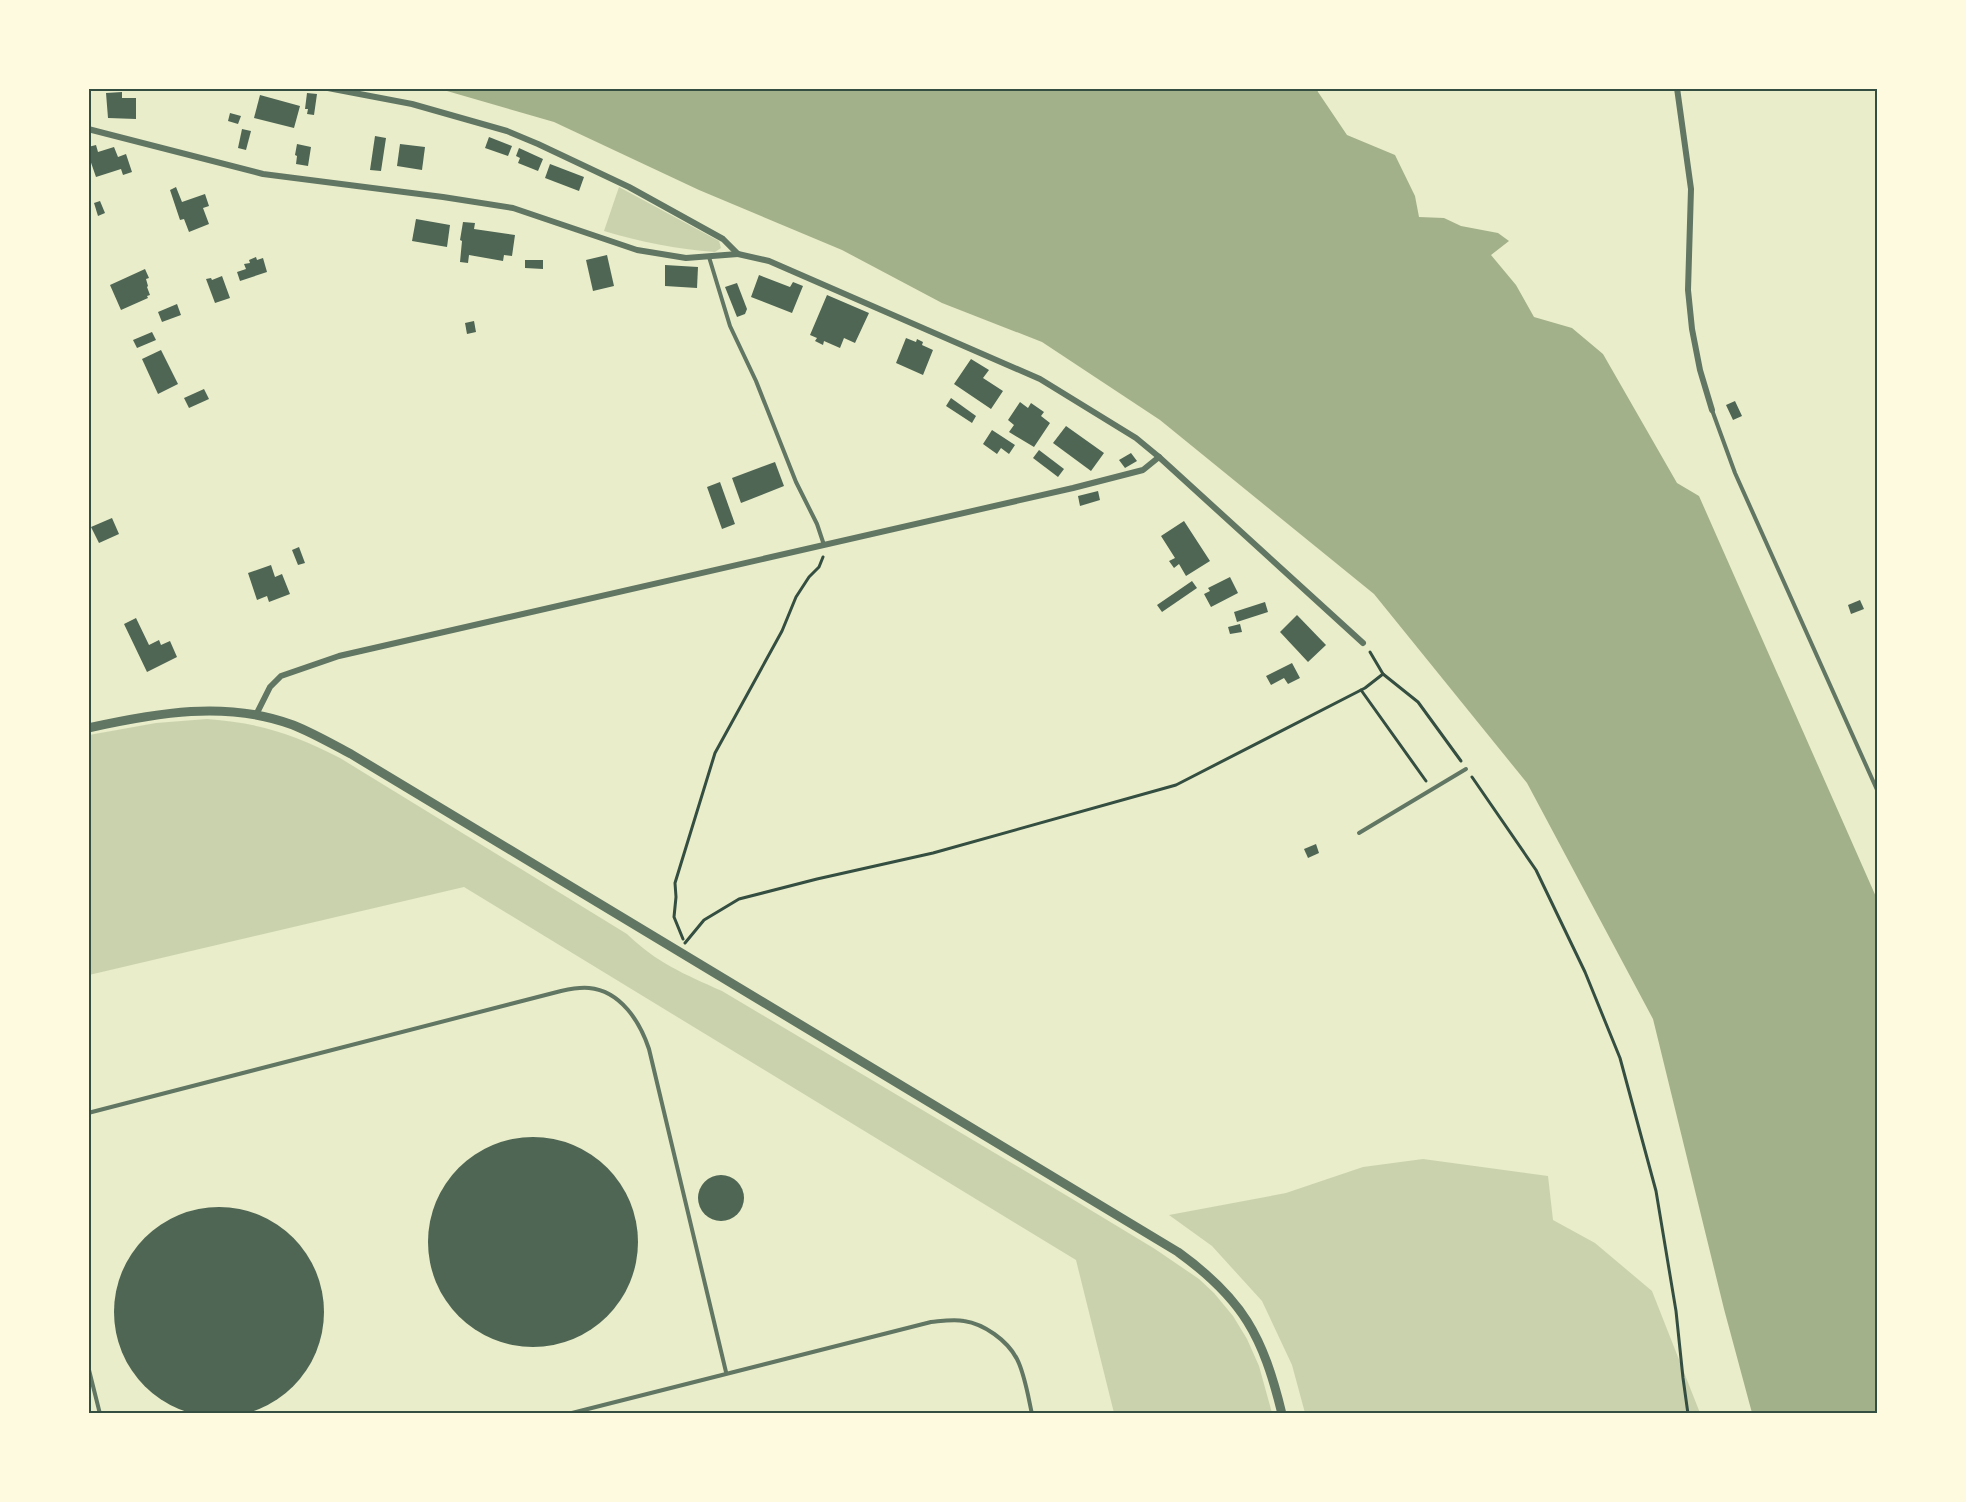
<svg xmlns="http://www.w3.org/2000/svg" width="1966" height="1502" font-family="Mulish,sans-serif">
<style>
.green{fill:#cad2ad}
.water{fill:#a3b18a}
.building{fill:#4f6655}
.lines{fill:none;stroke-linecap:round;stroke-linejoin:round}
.path{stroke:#344e41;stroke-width:3}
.service{stroke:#617663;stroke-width:4}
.minor{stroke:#617663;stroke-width:6}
.tertiary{stroke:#617663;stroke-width:9}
.neatline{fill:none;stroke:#344e41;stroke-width:2}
</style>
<rect width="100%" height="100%" fill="#e9edc9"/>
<g class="green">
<path d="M619,187L719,241L721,248L715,252C676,249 641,242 604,231Z"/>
<path d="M207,719C260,723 293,734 340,758L627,934C657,963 684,974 722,991L1069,1197L1155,1249L1199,1279L1214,1293L1233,1316L1247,1339L1259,1366L1272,1413H1114L1076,1260L464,887L89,975V735L156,723Z"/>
<path d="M1423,1159L1548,1176L1553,1220L1595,1243L1652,1291L1700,1413H1305L1292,1365L1262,1301L1212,1246L1169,1215L1286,1193L1363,1167Z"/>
</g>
<path class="water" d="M440,89H1317L1318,92L1347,135L1395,155L1415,196L1419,217L1444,218L1461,226L1498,233L1509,241L1491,255L1516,285L1534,317L1572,328L1603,354L1677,483L1699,496L1877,899V1413H1752L1724,1309L1653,1019L1527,783L1374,594L1160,420L1042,342L942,303L842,250L699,190L554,122Z"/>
<g class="building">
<path d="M122,92V98H136V119L108,118L106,93Z"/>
<path d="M307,93L317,94L314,115L307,114L308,109H305Z"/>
<path d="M260,95L300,106L294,128L254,118Z"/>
<path d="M230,113L241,116L238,124L228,121Z"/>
<path d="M242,129L251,131L246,150L238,148Z"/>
<path d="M375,136L386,138L381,171L370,170Z"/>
<path d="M489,137L512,146L508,156L485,148Z"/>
<path d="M297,144L311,147L308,166L296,164L297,156L295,155Z"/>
<path d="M400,144L425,147L422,170L397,166Z"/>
<path d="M96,145L98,152L114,147L118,157L126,154L132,172L123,175L121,169L96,177L88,154V147Z"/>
<path d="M519,148L543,159L538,171L518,163L520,158L516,156Z"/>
<path d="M550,164L584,177L579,191L545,178Z"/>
<path d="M176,187L182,202L205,194L209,206L203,208L209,224L189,232L184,219L180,220L170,190Z"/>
<path d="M100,201L105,213L98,216L94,203Z"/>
<path d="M416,219L450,225L447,247L412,241Z"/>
<path d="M463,222L475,223L474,229L515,235L512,256L504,255L503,261L469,255L468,263L460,262L462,241L460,240Z"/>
<path d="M607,255L614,286L593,291L586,260Z"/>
<path d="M256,257L257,260L263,258L267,272L240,281L237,272L246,269L244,264L250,263L249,260Z"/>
<path d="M525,260H543V269L525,268Z"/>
<path d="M665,265L698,267L697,288L665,286Z"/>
<path d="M145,269L149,278L146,279L148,286L147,287L150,295L147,296L148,298L121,310L110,285Z"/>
<path d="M759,275L790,287L793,282L803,286L792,313L751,297Z"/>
<path d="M222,276L230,298L215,303L206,279L211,278L212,280Z"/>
<path d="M737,283L747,309L745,314L737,317L725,287Z"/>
<path d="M827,295L869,313L855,343L844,338L840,348L824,341L823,345L815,341L817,338L810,335Z"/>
<path d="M177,304L181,315L162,322L158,312Z"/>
<path d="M474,321L476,332L467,334L465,323Z"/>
<path d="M152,332L156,340L137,348L133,340Z"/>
<path d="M906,338L916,342L917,339L923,342L922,345L933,350L923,375L896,363Z"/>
<path d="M161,350L178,384L158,394L142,359Z"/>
<path d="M971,359L989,370L983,378L1003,391L991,409L954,384Z"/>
<path d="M204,389L209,399L189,408L184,398Z"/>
<path d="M951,398L976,416L972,423L946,406Z"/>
<path d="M1735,401L1742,416L1733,420L1726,405Z"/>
<path d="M1020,402L1028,408L1031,403L1044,412L1041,416L1050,423L1034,447L1009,432L1014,425L1008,420Z"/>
<path d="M1066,426L1104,453L1091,471L1053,443Z"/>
<path d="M992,430L1015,445L1009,454L1001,448L997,454L983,444Z"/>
<path d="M1039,450L1064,469L1058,477L1033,458Z"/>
<path d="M1131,453L1137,461L1125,468L1119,460Z"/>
<path d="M775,462L784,486L741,503L732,478Z"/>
<path d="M720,482L735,524L722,529L707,487Z"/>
<path d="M1098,491L1100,500L1080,506L1078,496Z"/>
<path d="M112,518L119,534L99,543L91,527Z"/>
<path d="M1184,521L1210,561L1186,576L1179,564L1174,568L1169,561L1175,558L1161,536Z"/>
<path d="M299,547L305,563L298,565L292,550Z"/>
<path d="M271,565L275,577L282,574L290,594L269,602L267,596L257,600L248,573Z"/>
<path d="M1230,577L1238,593L1211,607L1204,594L1210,591L1208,588Z"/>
<path d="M1192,581L1197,588L1162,612L1157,605Z"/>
<path d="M1860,600L1864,609L1851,614L1848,605Z"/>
<path d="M1265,602L1268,612L1237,622L1234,612Z"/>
<path d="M1297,615L1326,645L1308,662L1280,632Z"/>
<path d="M136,618L149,645L159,640L161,645L170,641L177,657L147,672L124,624Z"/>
<path d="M1240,624L1242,632L1230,634L1228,627Z"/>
<path d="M1292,663L1300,678L1288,684L1284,678L1271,685L1266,676Z"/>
<path d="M1316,844L1319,853L1308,858L1304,849Z"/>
<circle cx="533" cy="1242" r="105"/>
<circle cx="721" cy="1198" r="23"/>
<circle cx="219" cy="1312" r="105"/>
</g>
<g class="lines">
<g class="path">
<path d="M1370,652L1383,674L1418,702L1461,761"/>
<path d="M1361,690L1426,781"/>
<path d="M1472,777L1536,870L1585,972L1620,1058L1656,1191L1676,1311L1683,1378L1688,1414"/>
<path d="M683,939L674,917L676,897L675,883L715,753L782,631L796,597L809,577L819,567L823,557"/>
<path d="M685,943L704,920L739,899L817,879L933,853L1176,785L1365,688L1383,674"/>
</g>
<g class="service">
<path d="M709,257L730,326L756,381L796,482L817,524L824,545"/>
<path d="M1712,410L1735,473L1878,792"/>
<path d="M1359,833L1466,769"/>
<path d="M88,1113L561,991C570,989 580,987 589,988C621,991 640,1022 649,1049L726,1372"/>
<path d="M88,1366L100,1414"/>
<path d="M568,1414L931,1322C942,1321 953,1319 964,1321C984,1324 1007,1340 1017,1359C1025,1375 1028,1396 1032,1414"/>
</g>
<g class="minor">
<path d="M328,88L412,104L507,131L538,144L629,187L723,239L738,254L769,261L1040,379L1136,438L1159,457L1363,643"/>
<path d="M1677,88L1691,189L1688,290L1692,329L1700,370L1712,410"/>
<path d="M88,129L263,174L443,197L513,208L637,250L686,258L738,254"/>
<path d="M256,715L270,687L281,676L339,656L1073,488L1143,470L1159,457"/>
</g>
<path class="tertiary" d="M88,728C156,713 226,700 293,725C313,733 332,744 351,754L1178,1252C1243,1299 1263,1336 1282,1414"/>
</g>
<rect width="1966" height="1502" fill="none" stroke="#fefae0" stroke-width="180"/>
<rect x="90" y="90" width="1786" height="1322" class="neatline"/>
</svg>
